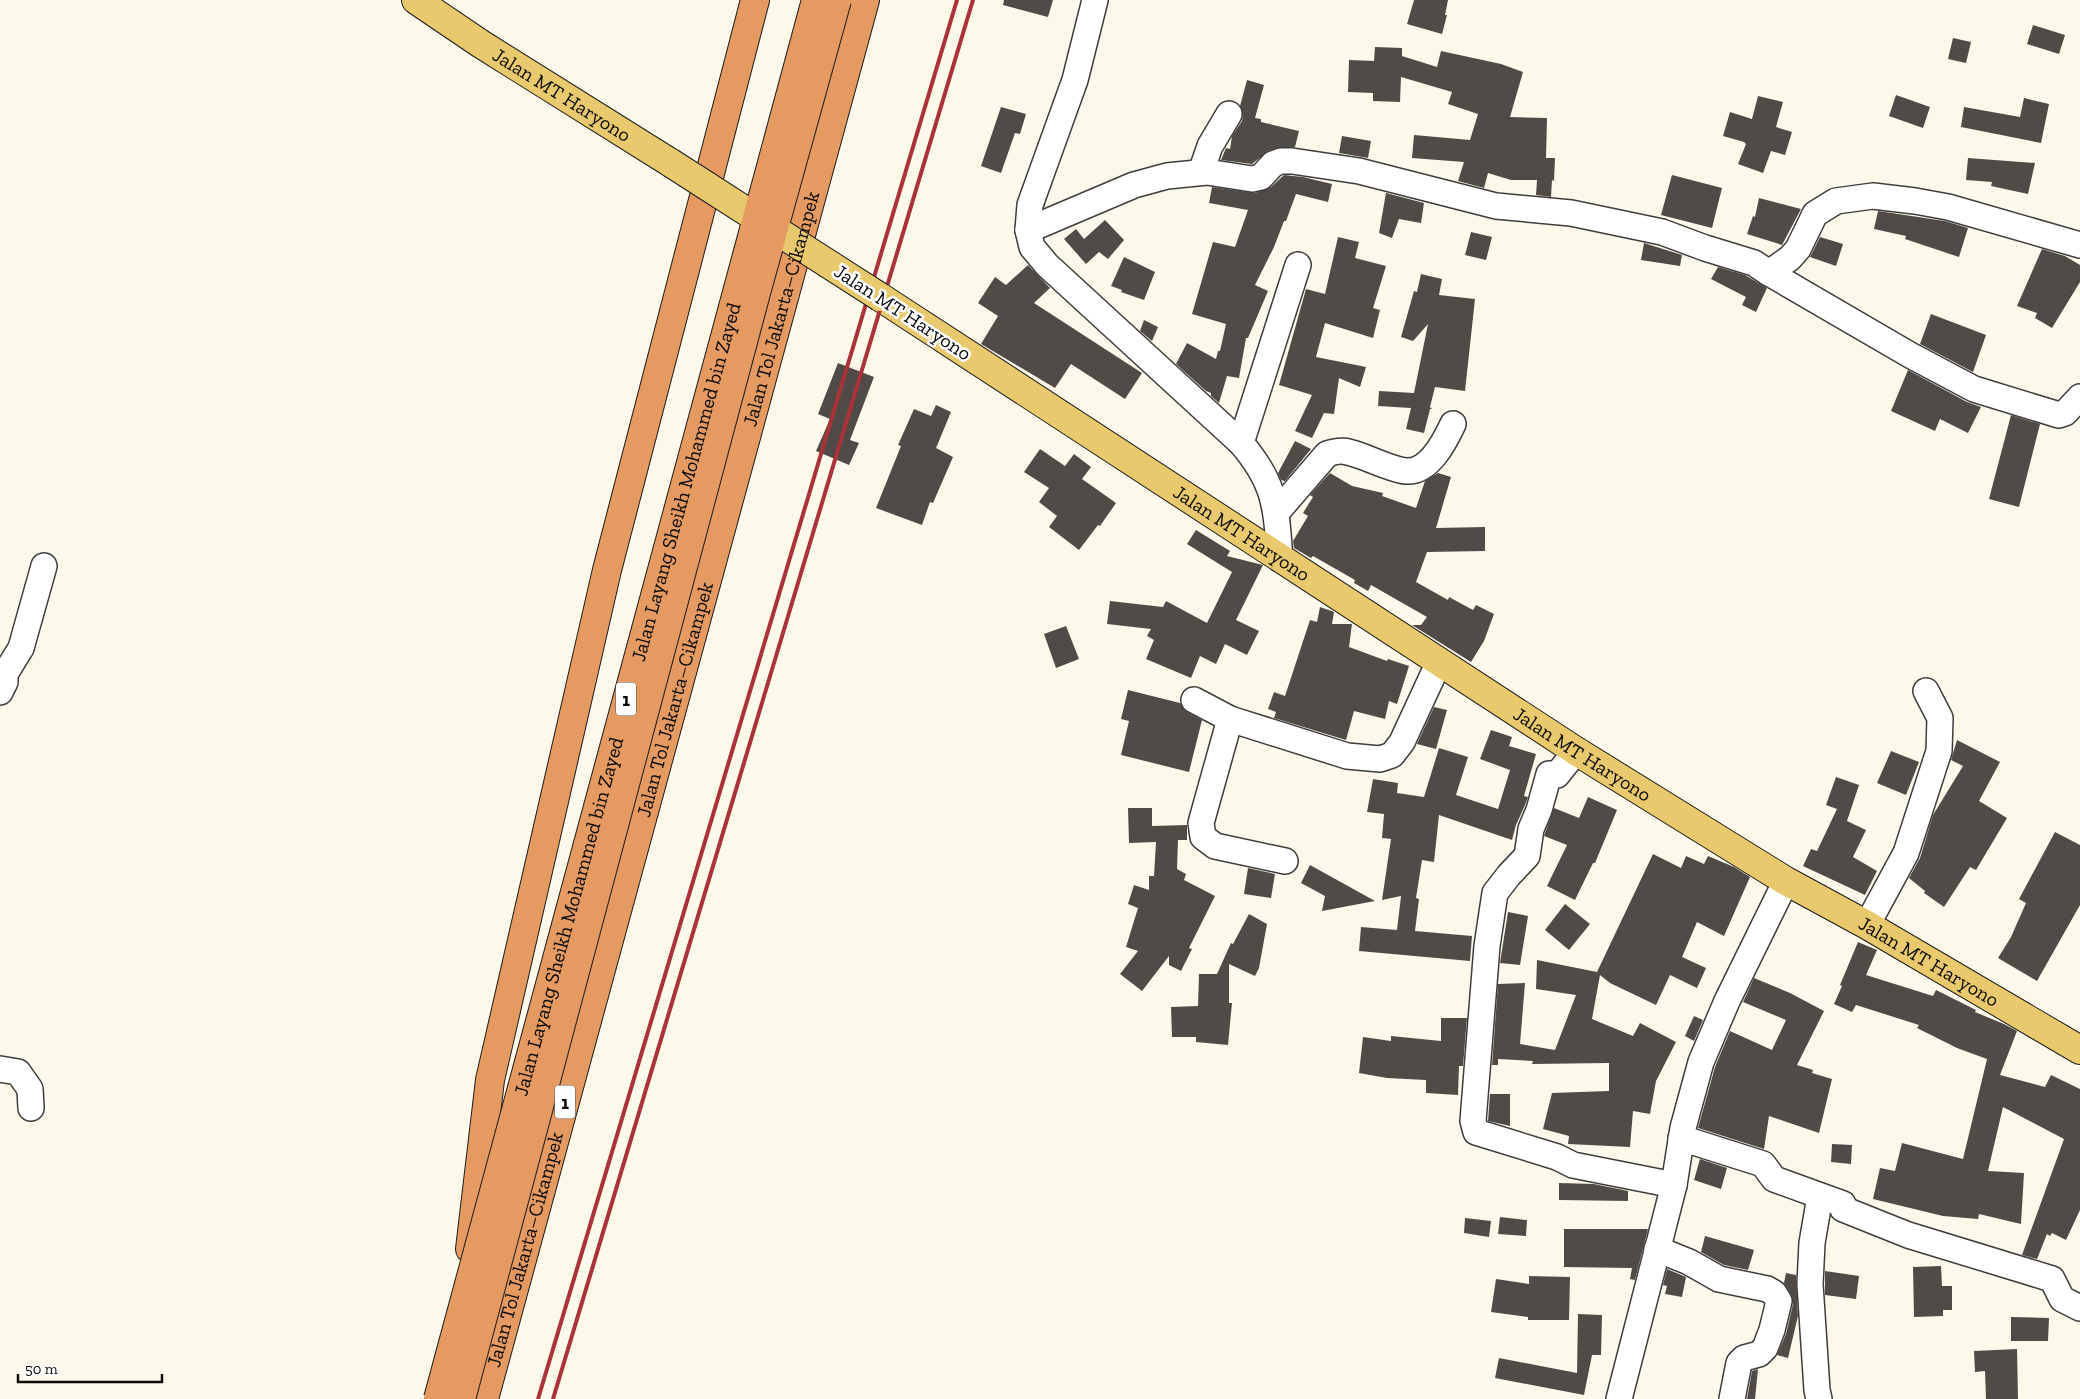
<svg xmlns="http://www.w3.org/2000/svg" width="2080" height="1399" font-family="'Zilla Slab',serif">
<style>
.building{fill:#514b48}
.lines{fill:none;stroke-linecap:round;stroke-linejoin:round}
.minor-casing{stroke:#3d3d3d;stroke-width:28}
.major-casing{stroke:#1b1b1b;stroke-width:30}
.highway-casing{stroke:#1b1b1b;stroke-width:30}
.minor{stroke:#fff;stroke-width:25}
.major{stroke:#e9c96d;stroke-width:28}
.highway{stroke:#e49a60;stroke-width:28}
.rail{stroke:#aa333a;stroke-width:4}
.major-bridge-casing{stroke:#1b1b1b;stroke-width:30;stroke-linecap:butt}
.highway-bridge-casing{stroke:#1b1b1b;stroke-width:30;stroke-linecap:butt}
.major-bridge{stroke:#e9c96d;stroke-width:28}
.highway-bridge{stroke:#e49a60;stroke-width:28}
.labels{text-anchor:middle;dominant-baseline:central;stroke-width:5;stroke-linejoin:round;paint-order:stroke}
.shield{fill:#fff;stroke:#545454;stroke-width:1}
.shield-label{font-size:19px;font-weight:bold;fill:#0a0a0a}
.street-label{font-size:20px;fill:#0a0a0a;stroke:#fff}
</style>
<rect width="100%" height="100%" fill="#fdf9ea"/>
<g class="building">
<path d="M1004,0H1053L1048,17L1003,5Z"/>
<path d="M1414,0H1448L1445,15H1447L1442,34L1407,24Z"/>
<path d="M2033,25L2065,35L2059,54L2027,44Z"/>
<path d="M1953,38L1971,42L1966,63L1948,59Z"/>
<path d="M1375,47L1402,48V56L1437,67L1441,51L1501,64L1523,72L1510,117L1547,118L1546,158H1555L1554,181L1552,180L1551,197L1536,195L1537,180H1511L1488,173L1484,188L1458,181L1464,162L1412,158L1414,135L1470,140L1478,114L1448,104L1452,92L1401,77L1400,102L1373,101V93L1348,92L1349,60L1374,61Z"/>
<path d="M1247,80L1264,85L1255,118L1261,119V122L1299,131L1295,147H1281L1268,151L1252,164L1221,160L1226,148L1230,149L1232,136L1242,121L1243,114L1240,106Z"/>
<path d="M1896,95L1930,107L1923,128L1889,116Z"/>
<path d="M1758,96L1783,102L1776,127L1792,132L1785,155L1771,151L1763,173L1738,164L1746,144L1744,142L1723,136L1730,112L1752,119Z"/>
<path d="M2024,98L2049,104L2041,143L1961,127L1964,107L2020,117Z"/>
<path d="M1001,107L1026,114L1020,134L1015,133L1001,173L981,166Z"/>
<path d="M1342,136L1371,141L1368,158L1339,153Z"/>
<path d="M1968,158L2035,163L2028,194L1991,186L1992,182L1966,180Z"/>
<path d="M1284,175L1303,177L1332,184L1328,202L1296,194L1286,221H1284L1274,247L1255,285L1268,291L1248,338H1246L1239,378L1227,376L1219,403L1211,396V393L1206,391L1176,364L1187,343L1216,359L1218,351H1220L1226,324L1192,314L1213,242L1235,247L1248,210L1209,203L1212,187L1255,193L1271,187Z"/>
<path d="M1672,175L1722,188L1712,228L1661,215Z"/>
<path d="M1386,193L1424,203L1421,223L1399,219L1392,238L1379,233Z"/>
<path d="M1759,198L1801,209L1782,245L1747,234L1753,216L1755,217Z"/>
<path d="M1878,211L1945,221L1968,228L1959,257L1905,239L1906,236L1874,229Z"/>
<path d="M1105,220L1124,240L1108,259L1099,252L1086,264L1064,239L1076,229L1084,239Z"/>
<path d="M1471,232L1492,237L1486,260L1465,255Z"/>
<path d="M1338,237L1359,242L1355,258L1386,266L1373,308L1380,310L1373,338L1325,323L1316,357L1366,367L1360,387L1339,378L1334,414L1324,413L1312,438L1295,431L1312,395L1279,385L1306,289L1325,294Z"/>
<path d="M1820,237L1843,244L1836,266L1810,257Z"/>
<path d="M1644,243L1682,255L1680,266L1641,260Z"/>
<path d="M2042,249L2065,256L2080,265V282L2052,328L2035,318L2037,313L2017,306Z"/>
<path d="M1124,257L1155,272L1144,300L1121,292L1122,290L1111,286Z"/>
<path d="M1028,265L1050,288L1034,303L1142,373L1125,399L1071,364L1055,388L981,344L998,316L978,303L995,277L1006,285Z"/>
<path d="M1718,267L1745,275L1767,288L1756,312L1742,305L1746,297L1711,279Z"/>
<path d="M1421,274L1442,279L1439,295L1475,299L1465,391L1435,387L1430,407L1432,409H1430L1424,433L1406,429L1411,408L1378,406L1379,391L1414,393L1428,324L1413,341L1401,337L1414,291L1417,292Z"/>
<path d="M1931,314L1986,335L1973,372L1920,344Z"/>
<path d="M1144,320L1158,327L1152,341L1140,331Z"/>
<path d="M838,363L874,377L850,440L859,443L849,465L816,451L830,419L818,414Z"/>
<path d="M1908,370L1967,402L1981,407L1968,433L1940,419L1935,431L1891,411Z"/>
<path d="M936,405L951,412L936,448L953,457L933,503L930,502L922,525L876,508L901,446L898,445L914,409L931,416Z"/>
<path d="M2011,415L2040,424L2019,507L1989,499Z"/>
<path d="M1295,441L1311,449L1285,481L1281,480L1278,473Z"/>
<path d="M1040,449L1065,466L1074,454L1091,467L1082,479L1116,503L1100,526L1098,525L1079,550L1049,527L1057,516L1039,502L1049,488L1024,472Z"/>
<path d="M1330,473L1352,486L1383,493L1382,496L1416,508L1425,481L1438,473L1451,477L1436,528L1485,527V551L1427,552L1416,582L1448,600L1449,597L1473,610L1476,605L1494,614L1484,641L1471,662L1412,625H1421L1427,617L1371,585L1368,591L1354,583L1355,580L1313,556L1311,558L1294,548L1293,541L1308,516L1303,513L1313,497L1310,495Z"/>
<path d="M1196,530L1230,551L1227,556L1263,565L1236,620L1259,631L1247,655L1225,644L1216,664L1200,656L1191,678L1146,659L1154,640L1147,636L1151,629L1107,624L1110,601L1163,607L1166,601L1207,623L1232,572L1187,544Z"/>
<path d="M1320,607L1334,612L1332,624H1352L1349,647L1387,661L1388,659L1409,666L1397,704L1389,701L1385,719L1354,711L1346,740L1274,718L1276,712L1268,709L1274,692L1285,696L1310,620L1317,622Z"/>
<path d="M1066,626L1079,659L1056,668L1044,634Z"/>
<path d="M1128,690L1180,703L1187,712L1202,720L1189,772L1121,755L1129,721L1121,719Z"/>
<path d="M1434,707L1447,710L1436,749L1417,744Z"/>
<path d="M1491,730L1512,737L1509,746L1536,754L1524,796L1528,797L1525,805L1516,825L1512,840L1439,815L1434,862L1422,860L1416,898L1419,899L1415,931L1472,936L1470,961L1359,951L1361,927L1397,930L1401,896L1382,900L1391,839L1382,838L1384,814L1367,812L1373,779L1398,783L1397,793L1424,797L1439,748L1468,757L1456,795L1498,809L1510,770L1480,759Z"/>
<path d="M1957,740L2000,762L1979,801L2007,818L1976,870L1970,867L1944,907L1924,893L1925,891L1909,878L1920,858L1933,815L1963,766L1951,760Z"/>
<path d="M1891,751L1919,762L1906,795L1877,783Z"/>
<path d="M1836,777L1859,785L1847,821L1866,830L1853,857L1877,871L1865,895L1803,866L1811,849L1817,851L1837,809L1826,805Z"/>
<path d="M1588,797L1617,810L1595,863H1593L1575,900L1547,886L1567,845L1544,836L1554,808L1579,818Z"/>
<path d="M1128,808H1152V826L1187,825V840H1178L1177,869L1186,874L1184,880L1215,896L1189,948L1192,949L1181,971L1169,965V956L1142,991L1120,974L1138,951L1126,947L1138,908L1128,904L1134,885L1149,890V876H1154L1156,842L1129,843Z"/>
<path d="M2055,832L2080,845V905L2037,981L1998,958L2011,937L2026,903L2019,899Z"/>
<path d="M1653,854L1681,868L1686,856L1704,864L1708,856L1734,867L1750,877L1724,936L1697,922L1682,957L1706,968L1697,988L1670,975L1656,1005L1610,983L1600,975L1592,1019L1633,1036L1640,1023L1676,1042L1656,1081L1650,1114L1633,1111L1630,1147L1568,1144L1569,1136L1543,1129L1552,1093L1609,1091V1063L1532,1064L1533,1061L1498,1059V1065H1492L1498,984L1525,983L1520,1044L1555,1050L1576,995L1536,989L1537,960L1597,972Z"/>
<path d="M1310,865L1375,901L1322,911L1325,896L1301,883Z"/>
<path d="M1248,868L1275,874L1271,898L1244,894Z"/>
<path d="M1565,904L1590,924L1569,950L1545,930Z"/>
<path d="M1508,912L1528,916L1520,965L1500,963Z"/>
<path d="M1249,914L1267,924L1259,968L1255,976L1229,964V1003H1232L1228,1045L1196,1042V1037H1172L1171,1007L1198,1006L1199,974H1217L1231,943L1233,944Z"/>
<path d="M1858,942L1877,950L1866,975L1933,996L1936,990L1976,1010L1975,1012L2004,1024L2017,1031L2000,1075L2045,1087L2051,1075L2080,1089V1210L2066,1240L2052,1233L2050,1236L2047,1234L2037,1259L2022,1255L2064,1139L2003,1107L1988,1171L2024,1173L2021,1224L1979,1214L1978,1219L1943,1216L1873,1199L1880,1168L1895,1171L1902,1143L1963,1159L1987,1059L1957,1048L1917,1028L1919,1025L1856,1005L1852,1012L1834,1004L1842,986L1840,985Z"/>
<path d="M1754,978L1790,993L1824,1011L1797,1065L1813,1070L1812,1073L1832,1079L1819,1133L1769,1116L1764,1149L1698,1128L1715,1067L1730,1031L1772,1050L1786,1020L1743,1002Z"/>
<path d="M1694,1016L1703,1020L1694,1041L1685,1036Z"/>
<path d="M1441,1018H1467L1463,1066H1459L1458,1095L1426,1093V1080L1387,1078L1359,1073L1363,1037L1391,1041V1036L1441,1041Z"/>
<path d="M1490,1094H1510V1126L1488,1121Z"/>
<path d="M1832,1144L1852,1145L1851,1164L1831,1162Z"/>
<path d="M1700,1159L1727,1168L1721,1189L1694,1180Z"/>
<path d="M1559,1183L1594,1184L1628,1191V1201L1559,1200Z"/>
<path d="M1500,1217L1527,1220L1526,1236L1498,1234Z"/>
<path d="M1465,1218L1491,1221L1489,1237L1464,1233Z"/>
<path d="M1564,1229H1648L1635,1280L1630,1279L1632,1268L1564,1267Z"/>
<path d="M1705,1236L1754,1250L1748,1270L1724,1265L1701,1252Z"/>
<path d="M1941,1266L1942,1286H1952V1310H1943V1316L1914,1317L1913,1267Z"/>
<path d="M1667,1269L1686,1277L1682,1297L1665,1294L1667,1286L1663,1285Z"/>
<path d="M1825,1271L1859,1276L1856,1299L1825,1295Z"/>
<path d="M1786,1273L1796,1275L1798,1316L1788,1358L1777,1355L1786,1334L1793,1304L1791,1294L1784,1283Z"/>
<path d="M1529,1276L1570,1277L1569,1320H1528V1317L1491,1312L1496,1279L1529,1284Z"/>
<path d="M1578,1314L1602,1315L1601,1355H1592L1584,1395L1495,1378L1499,1358L1577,1373Z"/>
<path d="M2011,1317L2049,1318L2048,1341H2011Z"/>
<path d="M2017,1349L2018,1399H1986L1985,1371L1975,1372L1974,1351Z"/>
<path d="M1758,1369L1755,1399H1747L1752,1371Z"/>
</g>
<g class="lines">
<defs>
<g id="minor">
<path d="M1095,0L1075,80L1030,205L1028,230L1032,247L1047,265L1241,443C1276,484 1276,507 1280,559"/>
<path d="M1201,172L1210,146L1229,114"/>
<path d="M1028,230L1134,185L1167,176L1207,172L1252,179L1261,177L1273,164L1281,161H1292L1359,171L1496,206L1571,213L1662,232L1705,248L1754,263L1769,273L1790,258L1798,249L1815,214L1836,201L1873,196L1915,201L1948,207L2080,245"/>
<path d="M1769,273L1910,355L1974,389L2059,415L2065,413L2080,397"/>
<path d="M1241,443L1298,265"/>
<path d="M1277,512L1327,454C1341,449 1347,451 1361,456C1373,460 1393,470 1406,471C1429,473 1445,441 1453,424"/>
<path d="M0,692L5,682V674L21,648L44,566"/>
<path d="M1194,700L1230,719L1347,756L1380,759L1392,755L1402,742L1439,662"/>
<path d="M1230,719L1201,823L1203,837L1215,846L1285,861"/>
<path d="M1576,751L1557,775L1549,774L1539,810L1531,829L1527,856L1509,875L1495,893L1487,946L1473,1121L1476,1132L1557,1157L1573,1165L1674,1185"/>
<path d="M1867,925L1906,853L1939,751L1940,718L1926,691"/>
<path d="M0,1069L18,1072L30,1089L31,1108"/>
<path d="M1681,1138L1763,1164L1774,1179L1843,1204V1209L1908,1235L2052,1279L2062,1299L2080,1308"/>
<path d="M1657,1249L1689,1262L1719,1279L1767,1289L1774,1293L1779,1301L1772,1330L1765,1348L1759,1354L1744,1358L1739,1363L1732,1399"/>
<path d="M1619,1399L1674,1185L1683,1128L1701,1062L1727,1001L1786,881"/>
<path d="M1819,1399L1817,1390L1810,1284L1812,1243L1820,1196"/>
</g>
<g id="major">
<path id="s1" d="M416,0L481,44L671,163"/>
<path id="s2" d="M880,297L1576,751L1786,881L1867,925L2080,1050"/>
</g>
<g id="highway">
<path d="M470,1249L490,1080L607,570L755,0"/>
<path id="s3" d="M484,1399L865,0"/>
</g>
</defs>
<use href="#minor" class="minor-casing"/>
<use href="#major" class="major-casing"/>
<use href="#highway" class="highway-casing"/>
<use href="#minor" class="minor"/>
<use href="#major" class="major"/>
<use href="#highway" class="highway"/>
<g class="rail">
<path d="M538,1399L957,0"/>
<path d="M553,1399L973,0"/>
</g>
<defs>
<path id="major-bridge" d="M671,163L880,297"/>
<g id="highway-bridge">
<path id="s4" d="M438,1399L816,0"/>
<path d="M461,1399L756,293L837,0"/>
</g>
</defs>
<use href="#major-bridge" class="major-bridge-casing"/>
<use href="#highway-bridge" class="highway-bridge-casing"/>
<use href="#major-bridge" class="major-bridge"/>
<use href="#highway-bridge" class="highway-bridge"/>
</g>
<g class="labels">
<g class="shield">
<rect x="616" y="682.5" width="20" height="33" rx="4"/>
<rect x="555" y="1085.5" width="20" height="33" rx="4"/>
</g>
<g class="shield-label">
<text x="626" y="699">1</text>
<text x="565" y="1102">1</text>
</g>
<g class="street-label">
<text stroke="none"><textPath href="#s1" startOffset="174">Jalan MT Haryono</textPath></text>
<text stroke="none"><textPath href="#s3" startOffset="1130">Jalan Tol Jakarta–Cikampek</textPath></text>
<text transform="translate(903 312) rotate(33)">Jalan MT Haryono</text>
<text stroke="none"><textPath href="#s4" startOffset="950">Jalan Layang Sheikh Mohammed bin Zayed</textPath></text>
<text stroke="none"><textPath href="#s2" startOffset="432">Jalan MT Haryono</textPath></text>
<text stroke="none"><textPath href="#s3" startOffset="725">Jalan Tol Jakarta–Cikampek</textPath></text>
<text stroke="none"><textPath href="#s2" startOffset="838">Jalan MT Haryono</textPath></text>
<text stroke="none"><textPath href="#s4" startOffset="500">Jalan Layang Sheikh Mohammed bin Zayed</textPath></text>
<text stroke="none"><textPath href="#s2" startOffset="1242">Jalan MT Haryono</textPath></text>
<text stroke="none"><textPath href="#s3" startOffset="155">Jalan Tol Jakarta–Cikampek</textPath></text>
</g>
</g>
<path d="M18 1374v8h144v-8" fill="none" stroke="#0a0a0a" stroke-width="2.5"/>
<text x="25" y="1374" font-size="15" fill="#0a0a0a" stroke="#ffffff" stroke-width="4" paint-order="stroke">50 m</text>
</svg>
